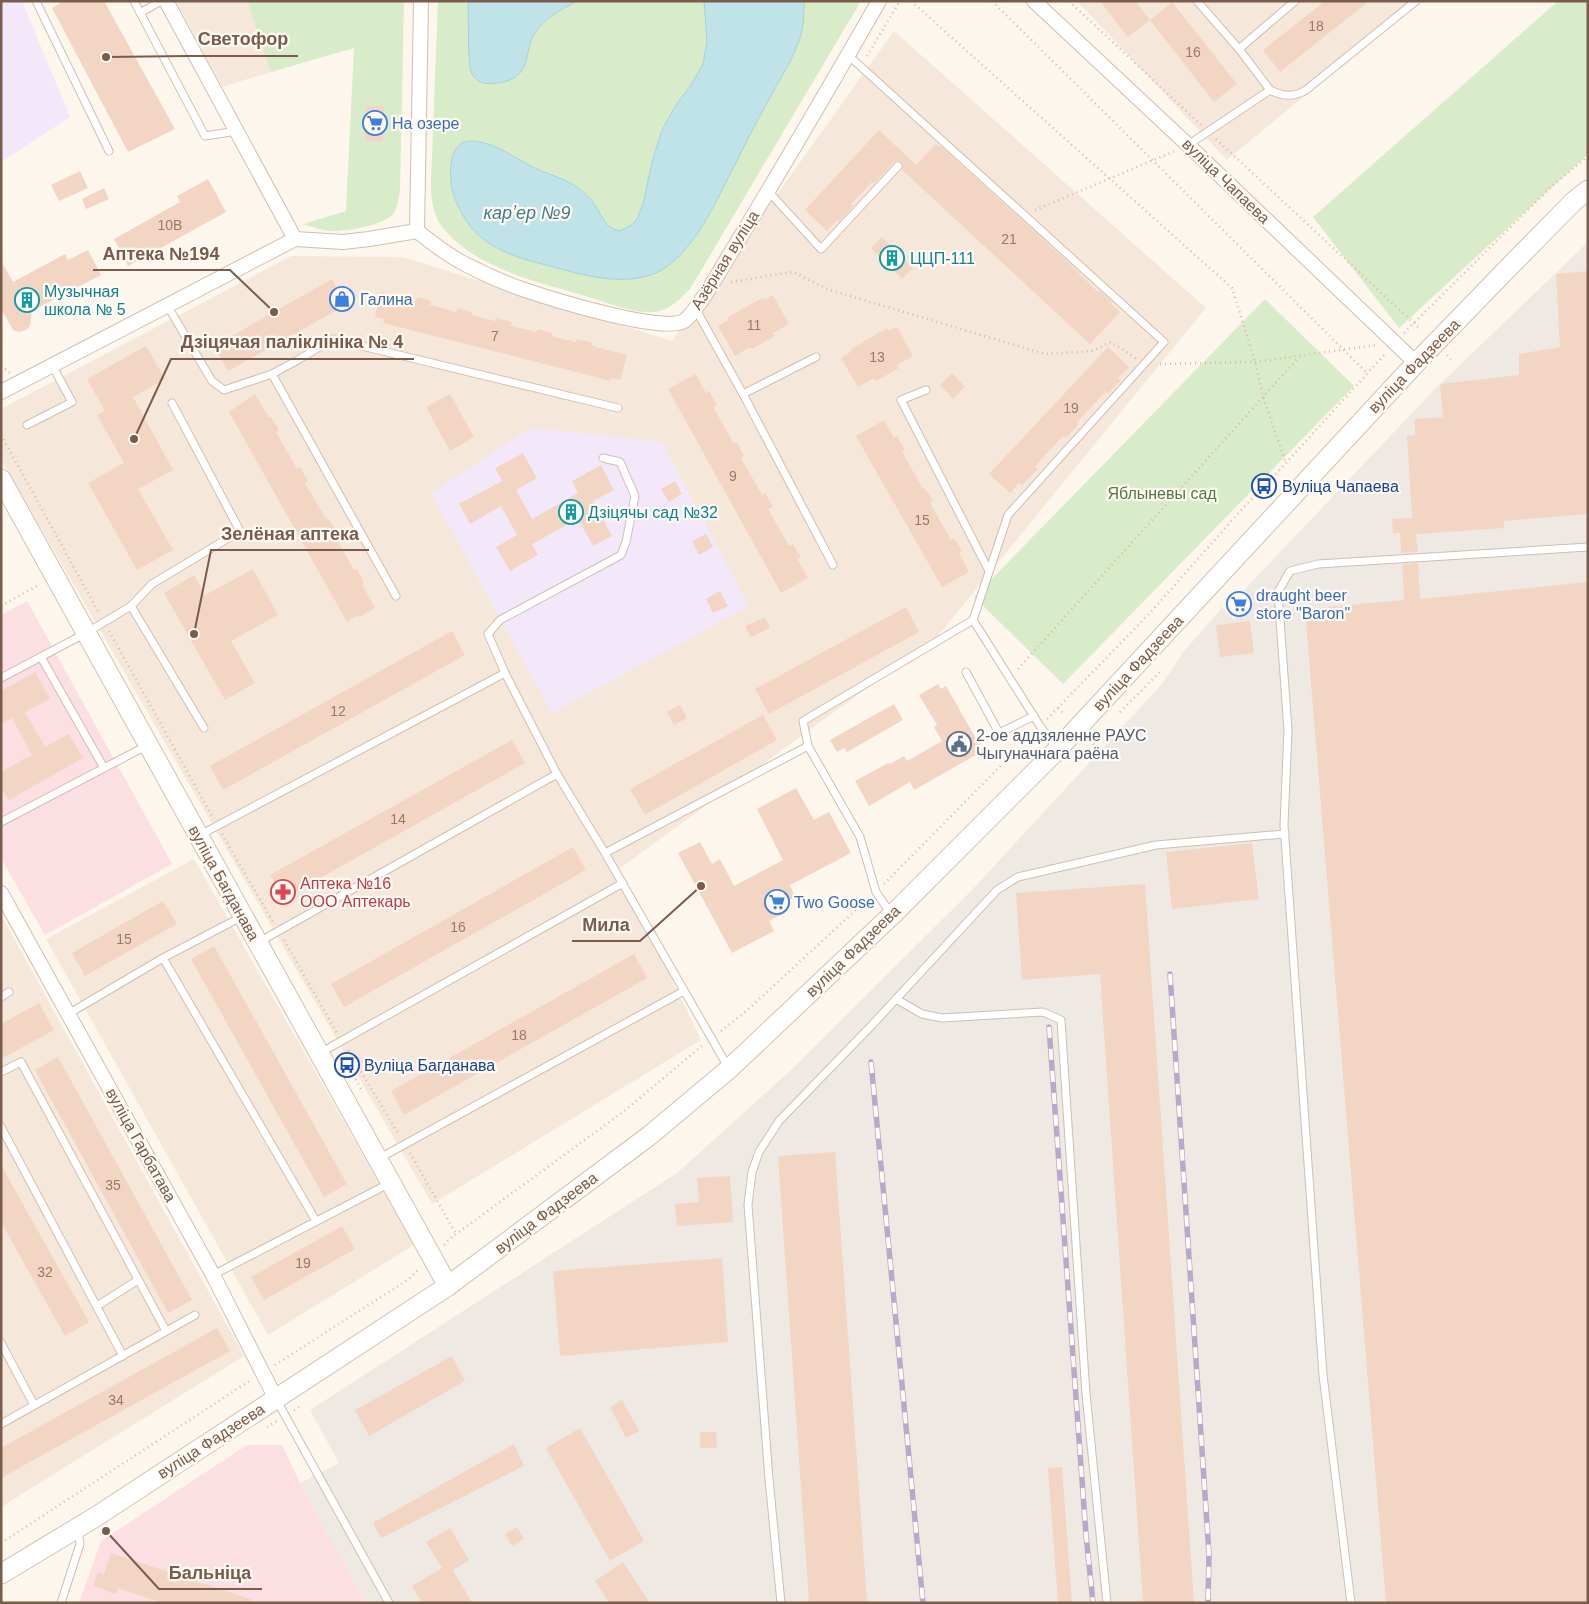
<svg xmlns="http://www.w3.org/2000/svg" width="1589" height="1604" font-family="Arial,sans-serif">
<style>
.residential{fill:#f5e8da}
.industrial{fill:#efe9e4}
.education{fill:#f3e8fa}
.medical{fill:#fbdfe3}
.green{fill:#d8ecc9}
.water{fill:#bfe3e8;stroke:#a5d3da}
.building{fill:#f3d5c3}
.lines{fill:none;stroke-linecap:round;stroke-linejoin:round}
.lane-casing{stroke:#d1beb0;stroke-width:9}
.street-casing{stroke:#d1beb0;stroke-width:16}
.secondary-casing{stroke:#d6c0b0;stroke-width:21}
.path{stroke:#d9b8a5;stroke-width:2.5;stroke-dasharray:1 4;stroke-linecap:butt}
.lane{stroke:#fff;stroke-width:7}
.street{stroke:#fff;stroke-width:14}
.secondary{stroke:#fff;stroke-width:19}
.rail-casing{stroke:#b9a8c9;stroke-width:5.5}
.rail{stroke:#fffaf3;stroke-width:4;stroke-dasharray:11;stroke-linecap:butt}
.labels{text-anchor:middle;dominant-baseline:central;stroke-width:4.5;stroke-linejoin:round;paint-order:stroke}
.number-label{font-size:14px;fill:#987a6a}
.shop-label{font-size:16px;fill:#366cbe;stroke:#fffaf3;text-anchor:start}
.street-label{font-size:16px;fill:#7a5c4d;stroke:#fffaf3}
.culture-label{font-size:16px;fill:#0d838f;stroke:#fffaf3;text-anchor:start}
.transit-label{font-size:16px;fill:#164399;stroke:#fffaf3;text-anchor:start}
.park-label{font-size:16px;fill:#537a41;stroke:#fffaf3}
.service-label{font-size:16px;fill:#4e5e75;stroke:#fffaf3;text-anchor:start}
.health-label{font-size:16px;fill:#be3a42;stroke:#fffaf3;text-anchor:start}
.water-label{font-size:18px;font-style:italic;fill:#437c86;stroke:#fffaf3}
.leader{fill:none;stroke:#7a5c4d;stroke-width:2}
.callout-dot{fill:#7a5c4d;stroke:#fffaf3;stroke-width:2}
.callout-label{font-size:18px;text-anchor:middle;font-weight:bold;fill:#7a5c4d;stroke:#fffaf3;stroke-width:4.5;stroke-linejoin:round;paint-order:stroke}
</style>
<rect width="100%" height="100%" fill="#fdf6ec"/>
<g class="residential">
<path d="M176,1H247L271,72L222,87Z"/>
<path d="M1077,1H1419L1227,160Z"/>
<path d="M894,31L1206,308L937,637L619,869L701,1040L432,1204L1,459V409L291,256L403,257L672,341Z"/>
<path d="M194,859L414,1245L268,1335L46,939Z"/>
<path d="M1,915L244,1356L1,1507Z"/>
</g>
<path class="industrial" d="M1588,242V1603H366L300,1483L339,1463L310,1410L677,1173L791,1070L972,890L1162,684L1184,651L1222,608L1234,620L1254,601L1244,590L1434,390Z"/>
<g class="education">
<path d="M1,1H22L70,117L1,162Z"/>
<path d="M530,428L662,442L749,606L552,713L431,493Z"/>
</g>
<g class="medical">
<path d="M27,601L172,864L45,935L1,858V615Z"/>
<path d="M247,1445H282L300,1483L366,1603H79L101,1541Z"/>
</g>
<g class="green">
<path d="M247,1H404L400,190C399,197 398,206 394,213C385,225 349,231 334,231C323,231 313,227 303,224L346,211L354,48L271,72Z"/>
<path d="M438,1H861L690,289C679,300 669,311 653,312C631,313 609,303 589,297C541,283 476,269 443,228C432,215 431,197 431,181Z"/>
<path d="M1558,1H1588V154L1399,328L1313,217Z"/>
<path d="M1265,299L1354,386L1063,684L974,597Z"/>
</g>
<g class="water">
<path d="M468,1H577C556,12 534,24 529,48C527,57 526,66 520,73C514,80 505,82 496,83C487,85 477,83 472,74C467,64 469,16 468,1Z"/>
<path d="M704,1H804C804,15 804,27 799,41C790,65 778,82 766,105C756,123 746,142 737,161C718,196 694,256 656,273C622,287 583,275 550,266C518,258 487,250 467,222C462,214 456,203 453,193C449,177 447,141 471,141C494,141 517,160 537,169C553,176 570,180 583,192C588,196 593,201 596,207C604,219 605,228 620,231L633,224L638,217L644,200L652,162L662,130L676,105L691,85L703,64L707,42Z"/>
</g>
<g class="building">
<path d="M64,1H104L175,129L128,152L52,8Z"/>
<path d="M1100,1H1135L1150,20L1128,37Z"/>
<path d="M1325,1H1369L1280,72L1263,50Z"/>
<path d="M1172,2L1237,84L1214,102L1150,20Z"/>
<path d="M366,106H384L383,141H365Z"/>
<path d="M879,130L916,165L936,144L944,149L1071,265L1098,292L1100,291L1112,302L1111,303L1120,312L1090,344L902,170L903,165L900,161L894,162L874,184L872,182L851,204L853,206L839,222L837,220L827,231L805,210Z"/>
<path d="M80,171L88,188L59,201L51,185Z"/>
<path d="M208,179L226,212L128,266L114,239L180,202L177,196Z"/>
<path d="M104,188L109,199L86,209L82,199Z"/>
<path d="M882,237L913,268L902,279L871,248Z"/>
<path d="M88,250L101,275L32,311L30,326L26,330L19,332L13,330L1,309V261L13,282L65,254L68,260Z"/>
<path d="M1588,271V514L1504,521V528L1416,534L1418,552L1401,553L1400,533H1393L1392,519L1412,518L1407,436L1415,435V419L1443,417L1440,384L1519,375V354L1560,347L1556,274Z"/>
<path d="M332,279L346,305L228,371L214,346Z"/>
<path d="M381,292L416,301L417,297L431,301L430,305L456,312L458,308L472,312L471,315L496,321L497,318L512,322L511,326L537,332L538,329L552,333L551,336L576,342L577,339L593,343L592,346L627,355L620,380L611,378V381L383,323L384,319L375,317Z"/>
<path d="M773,295L789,324L773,333L775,336L752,349L750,347L735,356L718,326L728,320L727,318L740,310L763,298L764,300Z"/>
<path d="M897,327L913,356L897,365L899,368L876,381L874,378L858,387L841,358L852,351L851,349L887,328L888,331Z"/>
<path d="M146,346L165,379L133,397L173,470L138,489L173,550L137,570L88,483L124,463L97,415L105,411L87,379Z"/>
<path d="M1108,347L1129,367L1118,378L1121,380L1108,394L1106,391L1077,422L1079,424L1066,438L1063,436L1035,466L1038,469L1022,485L1019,483L1010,493L989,474Z"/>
<path d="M952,373L965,387L953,399L940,385Z"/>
<path d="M696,374L706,393L709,391L717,405L713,407L734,444L737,442L744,456L741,458L762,495L765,493L773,507L768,509L789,546L793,544L801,558L797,559L808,578L781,593L668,389Z"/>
<path d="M255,394L269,418L271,417L279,430L276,432L297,469L300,467L308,481L305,483L326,519L328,518L336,531L333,533L354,570L357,569L364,582L362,584L375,608L359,617V615L347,622L229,412Z"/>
<path d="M450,394L474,437L450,451L426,407Z"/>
<path d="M884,420L894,438L897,436L905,450L902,452L923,489L925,488L933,501L930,503L951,540L954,538L962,551L959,553L969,572L942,587L856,436Z"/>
<path d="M523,453L537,478L516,490L532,519L578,493L572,481L601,465L614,490L593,501L612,536L593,546L578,519L532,544L538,555L510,571L496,547L517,535L501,506L470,524L459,504L502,481L495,468Z"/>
<path d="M675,481L682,494L669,502L661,489Z"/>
<path d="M706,534L713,547L699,555L692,541Z"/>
<path d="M1418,563L1420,599L1588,582V1603H1386L1305,609L1404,600L1402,564Z"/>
<path d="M253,569L278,615L231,641L255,683L225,700L164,593L194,575L205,595Z"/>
<path d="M720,591L728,606L713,613L706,599Z"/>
<path d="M1243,591L1252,600L1234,617L1226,608Z"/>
<path d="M906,607L919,632L769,714L755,689Z"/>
<path d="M765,617L770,628L751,637L745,626Z"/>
<path d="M1250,621L1254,653L1220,657L1216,625Z"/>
<path d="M452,631L465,655L223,790L210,766Z"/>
<path d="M35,672L50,699L25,712L45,747L69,734L83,758L9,800L1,787V772L32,755L12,718L1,724V691Z"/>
<path d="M938,684L941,689L946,686L983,751L914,790L910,782L869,806L855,781L888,763L890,764L904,756L907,761L942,741L934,727L937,725L919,695Z"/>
<path d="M894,704L903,720L847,752L844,748L837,752L830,740Z"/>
<path d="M680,705L687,718L674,725L667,712Z"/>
<path d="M763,715L777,740L645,815L630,789Z"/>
<path d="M512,740L525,763L283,899L270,875Z"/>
<path d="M796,788L814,820L829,812L851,853L790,885L795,897L778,906L783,914L769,921L774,931L732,953L678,853L700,842L712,864L720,859L734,886L783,860L757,809Z"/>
<path d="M1252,843L1259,899L1172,909L1166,852Z"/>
<path d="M573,847L586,870L344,1007L331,984Z"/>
<path d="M1145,884L1194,1603H1143L1100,974L1022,980L1016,893Z"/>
<path d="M163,901L177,924L85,976L72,953Z"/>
<path d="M214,946L347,1184L324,1197L191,959Z"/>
<path d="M634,954L647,978L404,1115L391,1091Z"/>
<path d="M39,1003L54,1030L1,1059V1024Z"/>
<path d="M58,1057L192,1300L168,1313L35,1070Z"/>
<path d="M835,1152L867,1603H809L778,1156Z"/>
<path d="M1,1165L89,1322L65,1336L1,1222Z"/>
<path d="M730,1176L733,1222L677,1226L675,1204L699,1202L697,1178Z"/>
<path d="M342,1226L355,1249L264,1300L251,1277Z"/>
<path d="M722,1258L728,1342L560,1356L553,1271Z"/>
<path d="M217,1328L230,1351L1,1478V1448Z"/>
<path d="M452,1356L465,1381L369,1436L355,1410Z"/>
<path d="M622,1400L639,1431L626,1438L610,1407Z"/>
<path d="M580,1428L644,1541L610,1561L546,1448Z"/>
<path d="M700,1432H716L717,1448H700Z"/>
<path d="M514,1444L524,1466L381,1538L373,1523Z"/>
<path d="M1062,1467L1072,1603H1058L1048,1468Z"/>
<path d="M517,1527L524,1539L512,1546L505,1534Z"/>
<path d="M450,1528L469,1560L453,1570L472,1603H422L412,1586L442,1568L426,1542Z"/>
<path d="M111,1553L253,1600V1603H163L118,1588L116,1594L93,1586L98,1572L104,1574Z"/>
<path d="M623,1562L650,1603H609L595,1581Z"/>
</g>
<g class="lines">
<defs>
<g id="lane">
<path d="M36,1L109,151"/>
<path d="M134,1L205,136L237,131"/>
<path d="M1197,1L1239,49L1295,1"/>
<path d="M140,13L161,1"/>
<path d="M1239,49L1270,90"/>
<path d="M848,55L1164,342L1008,515L973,620"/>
<path d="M1188,145L1270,90C1282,96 1293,98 1306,90L1416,1"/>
<path d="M768,191L821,249L898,166"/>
<path d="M167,305L212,381L224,390L272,374L296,361L333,339L618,408"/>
<path d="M695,308L743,394L833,565"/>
<path d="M272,374L396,596"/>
<path d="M926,390L901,400L989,571"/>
<path d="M743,394L816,357"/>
<path d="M27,425L72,402L52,365"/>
<path d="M603,458L620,462L635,496L626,542L621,555L500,620L488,634L505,673L557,774L605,853L728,1067"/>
<path d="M131,606L152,584L240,531L172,403"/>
<path d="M41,657L104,768"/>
<path d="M966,672L999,733L1034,716"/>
<path d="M1,678L86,633L131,606L204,728"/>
<path d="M808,746L803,721L973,620L1040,726L1057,748"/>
<path d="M1,822L148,745"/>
<path d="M200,835L505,673"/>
<path d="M605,853L808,746L860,837L876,892L891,914"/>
<path d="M259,942L557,774"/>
<path d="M163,958L316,1221"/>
<path d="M1,997L9,992"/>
<path d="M896,999L922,1014L942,1018L1043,1012L1061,1020L1086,1394L1107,1603"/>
<path d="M68,1014L163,958L243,916"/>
<path d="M320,1053L623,883"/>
<path d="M1,1072L21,1062L166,1331"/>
<path d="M1,1127L123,1356"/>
<path d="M378,1159L684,991"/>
<path d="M213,1275L390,1183"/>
<path d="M97,1306L138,1280"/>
<path d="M1,1343L34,1405"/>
<path d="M276,1399L389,1603"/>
<path d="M1,1424L195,1315"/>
<path d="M61,1603L80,1544L78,1529"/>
<path d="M781,1603L769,1479L748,1205L752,1172L759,1152L779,1121L872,1025L997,890L1018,877L1156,845L1285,834"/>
<path d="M1351,1603L1323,1375L1284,825L1288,730L1278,592L1290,571L1318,564L1588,547"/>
</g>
<g id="street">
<path d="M166,1L295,239"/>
<path d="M1034,1L1188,145L1416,363"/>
<path d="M417,231L421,1"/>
<path d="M1,392L295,239L343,242L369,239L417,231C432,243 446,254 463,263C482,273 502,282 522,289C548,298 663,334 684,321C699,310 724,263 735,246C784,165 832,83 879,1"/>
<path d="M1,893L213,1275L276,1399"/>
</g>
<g id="secondary">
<path d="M1,479L448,1286"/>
<path d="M1,1574L97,1516L448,1286L649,1136L729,1069L892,915L1058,749L1416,363L1513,263L1574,201L1588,190"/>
</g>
</defs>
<use href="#lane" class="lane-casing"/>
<use href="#street" class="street-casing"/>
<use href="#secondary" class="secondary-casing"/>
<g class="path">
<path d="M911,1L1232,288L1255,362L1263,397L1286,463"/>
<path d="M992,1L1367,373"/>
<path d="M1069,1L1201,125"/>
<path d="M867,56L900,1"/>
<path d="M1216,139L1419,328"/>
<path d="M1035,210L1175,151"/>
<path d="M731,282L793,272L830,290L1045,354L1092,351L1111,342L1137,359"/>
<path d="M1404,333L1551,187L1588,156"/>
<path d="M1447,355L1451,359"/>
<path d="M1160,364L1255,362L1376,345"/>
<path d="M1,366L10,373"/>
<path d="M1,435L99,613"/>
<path d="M1264,486L1271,494"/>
<path d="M1,606L40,584"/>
<path d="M109,631L212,816"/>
<path d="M1018,669L1299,357"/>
<path d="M1058,708L1065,715"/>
<path d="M1120,712L1162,670"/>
<path d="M1047,719L1149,614L1243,508L1286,463L1385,354"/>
<path d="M1090,740L1096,747"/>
<path d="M222,834L273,922"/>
<path d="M884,884L1033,733"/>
<path d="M284,940L337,1033"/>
<path d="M721,1031L744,1013L869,898"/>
<path d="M348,1050L399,1135"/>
<path d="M341,1053L361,1089"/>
<path d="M410,1153L456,1234"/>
<path d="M444,1245L452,1237L623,1112L703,1045"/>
<path d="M275,1365L409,1279L420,1268"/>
<path d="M294,1410L302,1405"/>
<path d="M267,1427L277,1421"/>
<path d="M1,1543L251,1380"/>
</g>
<use href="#lane" class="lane"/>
<use href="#street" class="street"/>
<use href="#secondary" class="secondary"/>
<defs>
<g id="rail">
<path d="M1170,974L1209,1554L1208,1603"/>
<path d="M1049,1027L1086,1535L1093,1603"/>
<path d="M871,1062L923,1603"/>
</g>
</defs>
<use href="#rail" class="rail-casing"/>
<use href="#rail" class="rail"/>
</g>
<defs>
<symbol id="supermarket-ring" viewBox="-11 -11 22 22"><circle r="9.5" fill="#fffaf3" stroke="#3f7fe0" stroke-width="1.5"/><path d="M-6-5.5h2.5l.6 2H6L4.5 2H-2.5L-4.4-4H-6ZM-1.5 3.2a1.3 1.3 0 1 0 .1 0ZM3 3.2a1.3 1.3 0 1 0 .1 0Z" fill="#3f7fe0"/></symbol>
<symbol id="building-ring" viewBox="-11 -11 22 22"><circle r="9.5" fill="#fffaf3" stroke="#0f9aa8" stroke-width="1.5"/><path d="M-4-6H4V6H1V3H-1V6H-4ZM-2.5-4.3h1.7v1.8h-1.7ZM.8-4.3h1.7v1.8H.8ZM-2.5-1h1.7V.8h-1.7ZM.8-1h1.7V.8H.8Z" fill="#0f9aa8"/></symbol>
<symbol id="shop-ring" viewBox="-11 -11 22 22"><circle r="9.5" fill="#fffaf3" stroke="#3f7fe0" stroke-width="1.5"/><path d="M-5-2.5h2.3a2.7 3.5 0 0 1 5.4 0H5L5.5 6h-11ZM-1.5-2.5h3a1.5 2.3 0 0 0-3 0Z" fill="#3f7fe0"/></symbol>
<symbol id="bus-ring" viewBox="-11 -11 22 22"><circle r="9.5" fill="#fffaf3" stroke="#1a4fb4" stroke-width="1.5"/><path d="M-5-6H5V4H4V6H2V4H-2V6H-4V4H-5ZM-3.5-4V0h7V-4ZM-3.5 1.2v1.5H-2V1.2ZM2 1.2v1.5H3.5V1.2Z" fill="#1a4fb4"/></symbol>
<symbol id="civic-ring" viewBox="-11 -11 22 22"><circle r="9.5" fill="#fffaf3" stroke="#5c6f8a" stroke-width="1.5"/><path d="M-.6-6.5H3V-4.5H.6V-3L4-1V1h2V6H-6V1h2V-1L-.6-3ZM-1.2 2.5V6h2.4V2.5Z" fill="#5c6f8a"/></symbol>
<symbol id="pharmacy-ring" viewBox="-11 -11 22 22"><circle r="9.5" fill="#fffaf3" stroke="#e0444e" stroke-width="1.5"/><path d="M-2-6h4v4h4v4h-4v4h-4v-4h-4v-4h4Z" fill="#e0444e"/></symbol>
</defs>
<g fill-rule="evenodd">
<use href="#supermarket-ring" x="361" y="109" width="28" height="28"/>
<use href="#building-ring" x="878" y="244" width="28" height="28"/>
<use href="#shop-ring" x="328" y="285" width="28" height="28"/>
<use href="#building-ring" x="13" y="286" width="28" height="28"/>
<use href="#bus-ring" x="1250" y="472" width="28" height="28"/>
<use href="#building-ring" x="557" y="498" width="28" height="28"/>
<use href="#supermarket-ring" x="1225" y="590" width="28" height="28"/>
<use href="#civic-ring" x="945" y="730" width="28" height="28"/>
<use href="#pharmacy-ring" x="269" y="878" width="28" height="28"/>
<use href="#supermarket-ring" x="763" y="888" width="28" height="28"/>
<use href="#bus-ring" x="333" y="1051" width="28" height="28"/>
</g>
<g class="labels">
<g class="number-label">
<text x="1316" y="26">18</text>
<text x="1193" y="52">16</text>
<text x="170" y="225">10В</text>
<text x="1009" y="239">21</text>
<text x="754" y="325">11</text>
<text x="495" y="336">7</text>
<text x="877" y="357">13</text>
<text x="1071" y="408">19</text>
<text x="733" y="476">9</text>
<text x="922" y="520">15</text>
<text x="338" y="711">12</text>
<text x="398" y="819">14</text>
<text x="458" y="927">16</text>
<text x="124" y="939">15</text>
<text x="519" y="1035">18</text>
<text x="113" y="1185">35</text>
<text x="303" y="1263">19</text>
<text x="45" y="1272">32</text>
<text x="116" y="1400">34</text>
</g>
<g class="shop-label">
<text x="392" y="123">На озере</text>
<text x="360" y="299">Галина</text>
<text x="1256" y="595">draught beer<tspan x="1256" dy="18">store "Baron"</tspan></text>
<text x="794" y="902">Two Goose</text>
</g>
<g class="street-label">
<text transform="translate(1226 181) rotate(44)">вуліца Чапаева</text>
<text transform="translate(725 260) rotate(-58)">Азёрная вуліца</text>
<text transform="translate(1414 366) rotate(-46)">вуліца Фадзеева</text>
<text transform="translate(1138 663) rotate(-47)">вуліца Фадзеева</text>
<text transform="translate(224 883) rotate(61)">вуліца Багданава</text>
<text transform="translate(853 951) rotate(-44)">вуліца Фадзеева</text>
<text transform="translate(141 1145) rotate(61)">вуліца Гарбатава</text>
<text transform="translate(546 1213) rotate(-37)">вуліца Фадзеева</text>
<text transform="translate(211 1441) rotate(-33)">вуліца Фадзеева</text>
</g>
<g class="culture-label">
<text x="910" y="258">ЦЦП-111</text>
<text x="44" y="291">Музычная<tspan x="44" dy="18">школа № 5</tspan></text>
<text x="588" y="512">Дзіцячы сад №32</text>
</g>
<g class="transit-label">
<text x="1282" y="486">Вуліца Чапаева</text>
<text x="364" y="1065">Вуліца Багданава</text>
</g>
<g class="park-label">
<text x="1162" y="493">Яблыневы сад</text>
</g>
<g class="service-label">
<text x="976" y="735">2-ое аддзяленне РАУС<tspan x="976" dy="18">Чыгуначнага раёна</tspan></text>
</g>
<g class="health-label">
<text x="300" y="883">Аптека №16<tspan x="300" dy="18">ООО Аптекарь</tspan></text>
</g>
<g class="water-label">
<text x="527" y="213">карʼер №9</text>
</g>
</g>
<path class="leader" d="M106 57L188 56H298M274 312L230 270H93M134 439L171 359H414M194 634L211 550H369M701 886L640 941H572M106 1531L159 1589H262"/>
<g class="callout-dot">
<circle cx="106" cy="57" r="5"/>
<circle cx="274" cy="312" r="5"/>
<circle cx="134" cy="439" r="5"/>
<circle cx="194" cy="634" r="5"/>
<circle cx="701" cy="886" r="5"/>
<circle cx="106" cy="1531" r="5"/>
</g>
<g class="callout-label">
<text x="243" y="45">Светофор</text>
<text x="161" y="260">Аптека №194</text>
<text x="292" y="348">Дзіцячая паліклініка № 4</text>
<text x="290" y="540">Зелёная аптека</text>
<text x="606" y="931">Мила</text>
<text x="210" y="1579">Бальніца</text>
</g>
<rect width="1589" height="1604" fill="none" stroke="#7a5c4d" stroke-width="5"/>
</svg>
